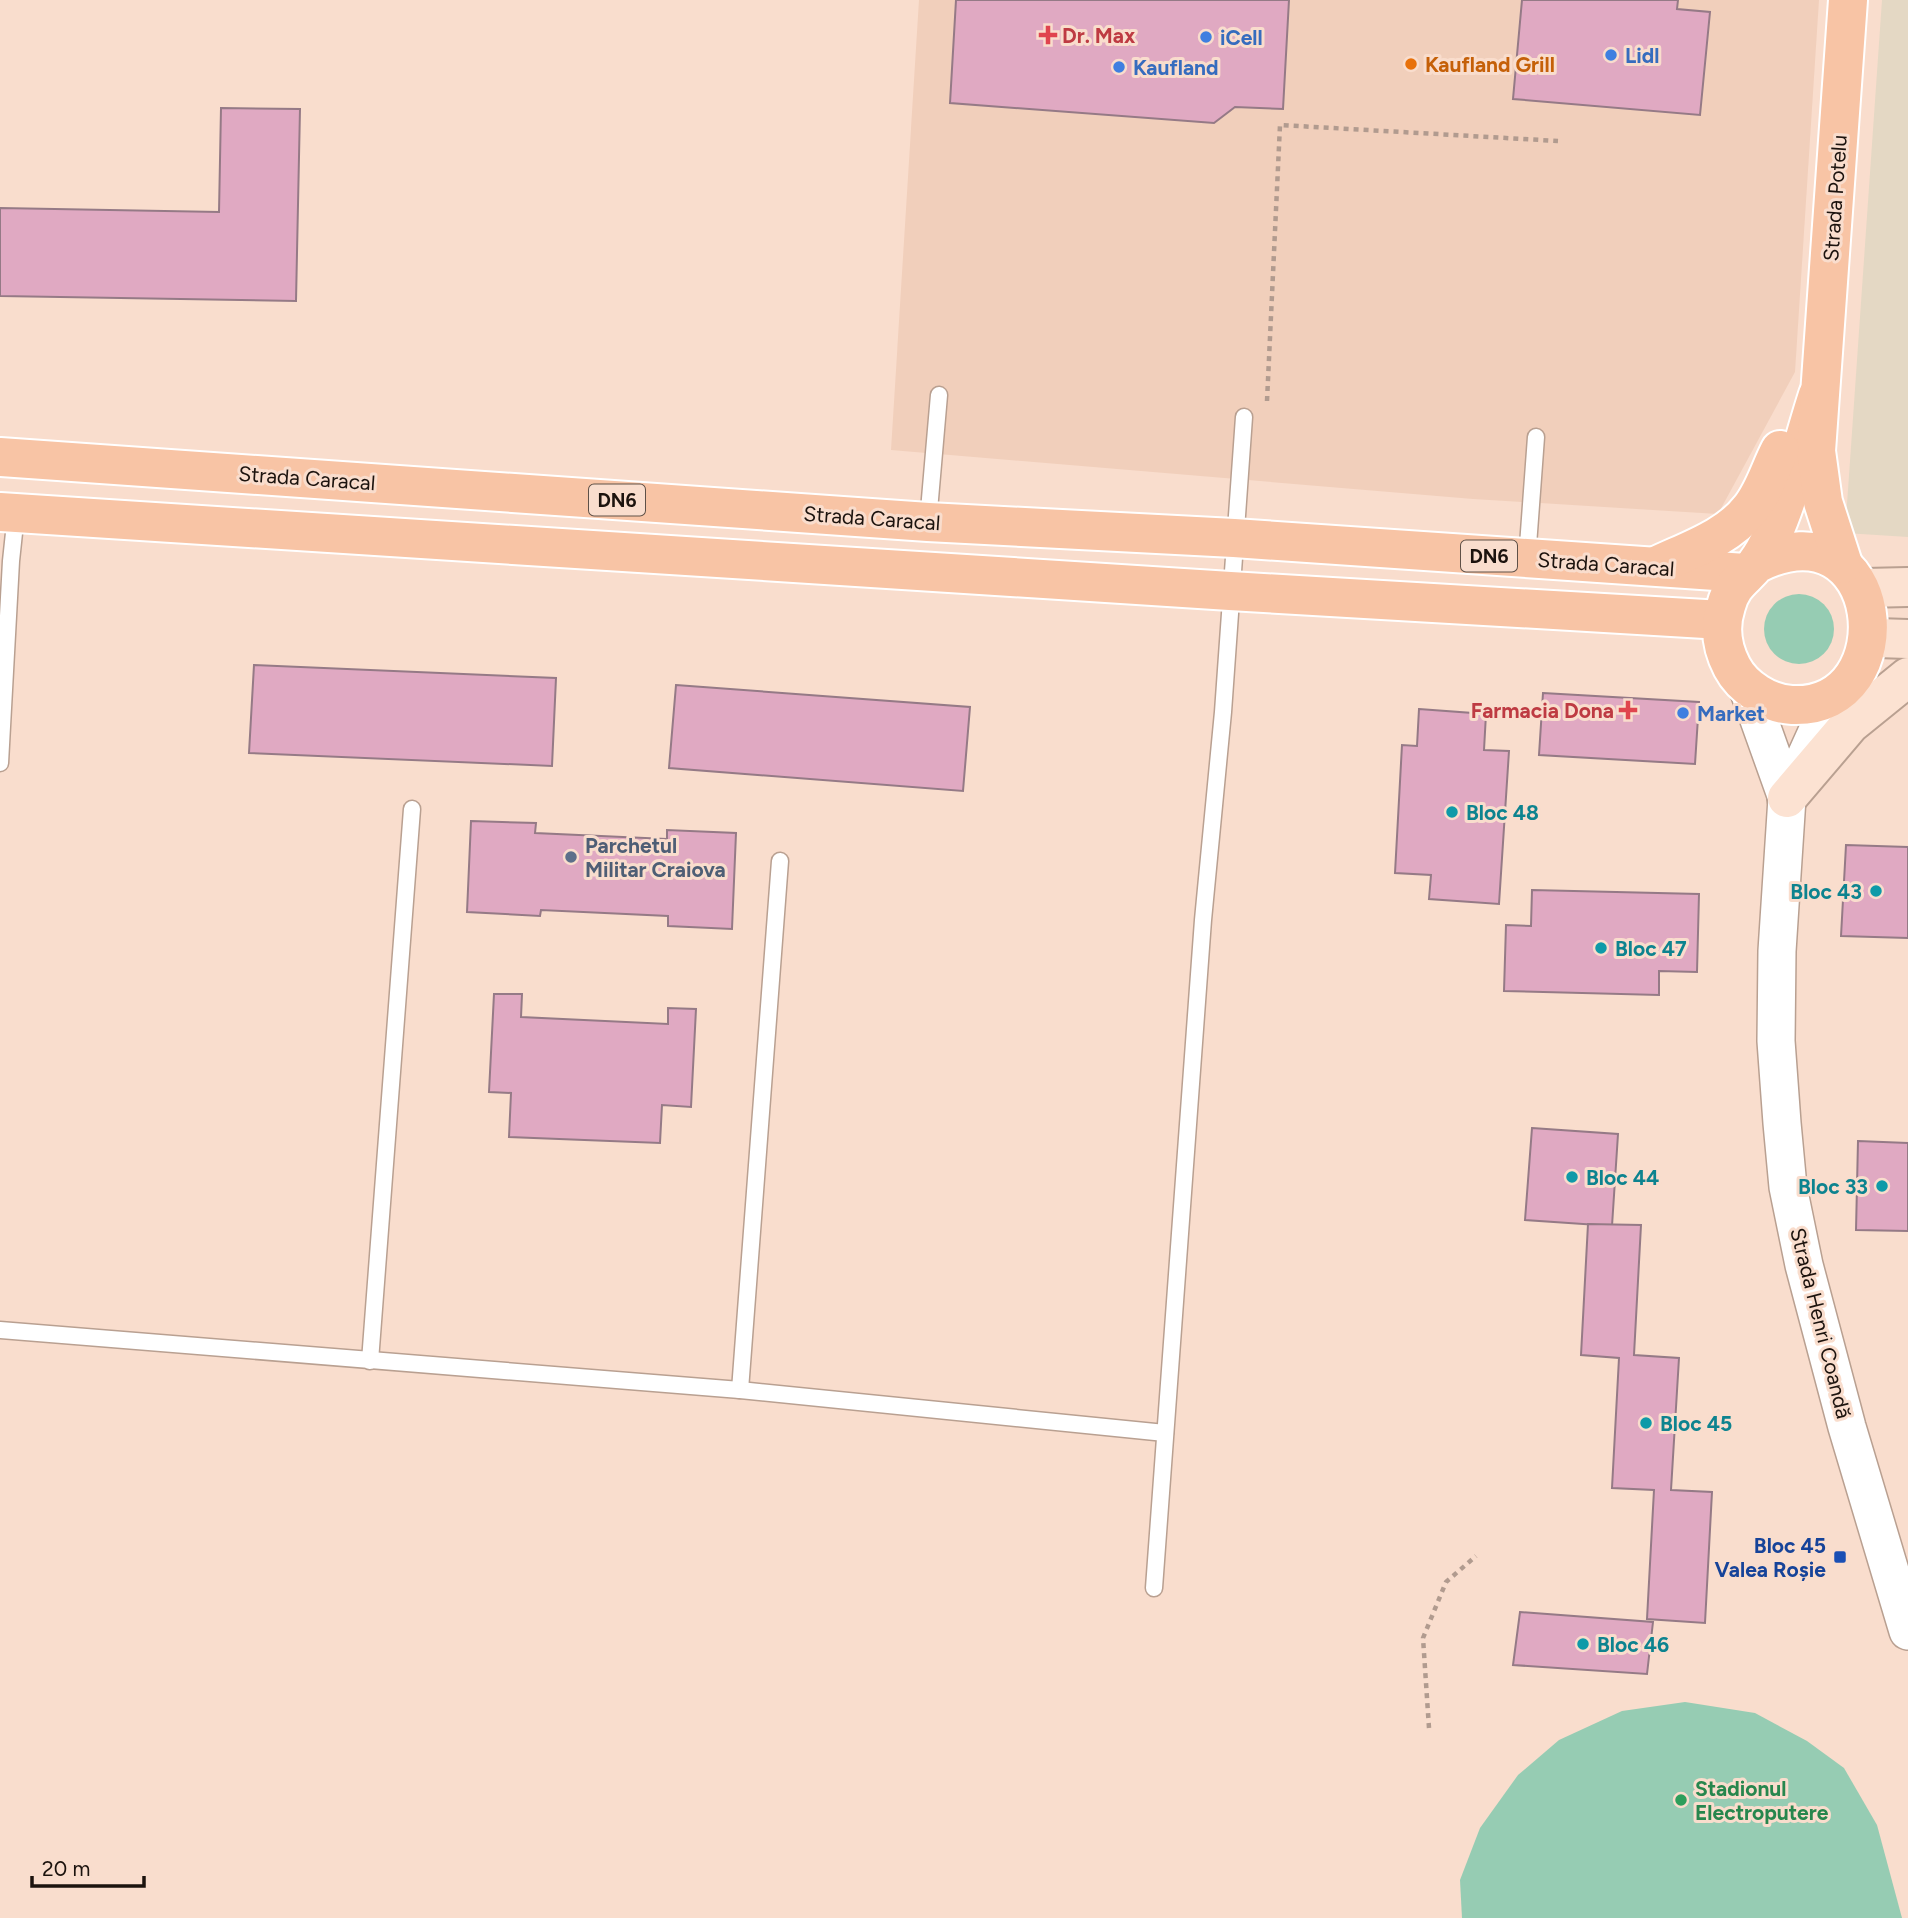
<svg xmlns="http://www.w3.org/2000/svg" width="1908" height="1918" font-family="Figtree,sans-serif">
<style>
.built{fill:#f1cfbb}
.medical{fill:#e4d8c4}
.green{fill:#96ccb3}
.building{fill:#e0a9c2;stroke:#957a86;stroke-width:2}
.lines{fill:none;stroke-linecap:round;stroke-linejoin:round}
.service-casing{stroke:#b9a091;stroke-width:19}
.tertiary-casing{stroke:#b9a091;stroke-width:40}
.secondary-casing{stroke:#b9a091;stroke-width:42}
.primary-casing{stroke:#fff;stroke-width:42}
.path{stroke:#b19b8f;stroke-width:4.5;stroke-dasharray:5 5;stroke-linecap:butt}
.service{stroke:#fff;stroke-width:16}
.tertiary{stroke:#fff;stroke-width:37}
.secondary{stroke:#fce2d2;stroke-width:38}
.primary{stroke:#f8c4a5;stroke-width:38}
.health-dot{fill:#e0444e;stroke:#f9ddcd;stroke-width:2.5}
.shop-dot{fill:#3f7fe0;stroke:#f9ddcd;stroke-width:2.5}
.food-dot{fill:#e8710a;stroke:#f9ddcd;stroke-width:2.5}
.culture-dot{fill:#0f9aa8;stroke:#f9ddcd;stroke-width:2.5}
.service-dot{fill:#5c6f8a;stroke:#f9ddcd;stroke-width:2.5}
.transit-dot{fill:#1a4fb4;stroke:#f9ddcd;stroke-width:2.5}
.leisure-dot{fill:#2e9e5b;stroke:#f9ddcd;stroke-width:2.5}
.labels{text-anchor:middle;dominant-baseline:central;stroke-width:6;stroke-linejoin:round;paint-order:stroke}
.shield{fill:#f9ddcd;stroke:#5e5047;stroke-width:2}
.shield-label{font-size:19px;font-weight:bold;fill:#1c130e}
.health-label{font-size:21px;font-weight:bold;fill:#be3a42;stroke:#f9ddcd;text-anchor:start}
.shop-label{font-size:21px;font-weight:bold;fill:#366cbe;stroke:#f9ddcd;text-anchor:start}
.food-label{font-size:21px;font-weight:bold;fill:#c56008;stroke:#f9ddcd;text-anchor:start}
.street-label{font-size:21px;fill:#1c130e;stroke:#f9ddcd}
.culture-label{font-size:21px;font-weight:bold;fill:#0d838f;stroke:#f9ddcd;text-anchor:start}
.service-label{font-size:21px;font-weight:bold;fill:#4e5e75;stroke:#f9ddcd;text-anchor:start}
.transit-label{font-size:21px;font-weight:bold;fill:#164399;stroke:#f9ddcd;text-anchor:end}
.leisure-label{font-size:21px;font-weight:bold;fill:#27864d;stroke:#f9ddcd;text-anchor:start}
</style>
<rect width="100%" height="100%" fill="#f9ddcd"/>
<path class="built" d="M919,0H1819L1795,372L1718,514L1473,499L891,450Z"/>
<path class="medical" d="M1882,0H1908V537L1845,533Z"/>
<g class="green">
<circle cx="1799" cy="629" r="35"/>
<path d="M1685,1702L1755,1713L1807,1741L1844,1768L1877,1825L1902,1918H1462L1460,1880L1480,1828L1518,1775L1559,1740L1622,1711Z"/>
</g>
<g class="building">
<path d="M956,0H1289L1283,109L1235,107L1214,123L950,103Z"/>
<path d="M1522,0H1678L1677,9L1710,12L1700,115L1513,99Z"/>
<path d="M221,108L300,109L296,301L0,296V208L219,212Z"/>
<path d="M254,665L556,678L552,766L249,753Z"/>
<path d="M676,685L970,707L963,791L669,768Z"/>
<path d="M1543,693L1699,702L1695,764L1539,755Z"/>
<path d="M1419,709L1486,714L1484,750L1509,751L1499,904L1429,899L1431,875L1395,873L1402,745L1417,746Z"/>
<path d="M471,821L536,823L535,833L667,839V830L736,833L732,929L668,926V916L541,910L540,916L467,912Z"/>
<path d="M1846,845L1908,847V938L1841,936Z"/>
<path d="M1532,890L1699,894L1697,972L1659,971V995L1504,991L1506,925L1531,926Z"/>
<path d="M494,994H522L521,1017L668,1024V1008L696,1009L691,1107L662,1105L660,1143L509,1137L511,1093L489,1092Z"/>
<path d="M1532,1128L1618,1134L1612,1226L1525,1220Z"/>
<path d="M1858,1141L1908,1143V1231L1856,1230Z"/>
<path d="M1588,1224L1641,1225L1634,1355L1679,1358L1671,1490L1712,1492L1705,1623L1647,1619L1654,1490L1612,1488L1619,1358L1581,1355Z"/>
<path d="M1520,1612L1653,1622L1647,1674L1513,1665Z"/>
</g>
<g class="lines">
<defs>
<g id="service">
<path d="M928,522L939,395"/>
<path d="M1527,559L1536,437"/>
<path d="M0,763L11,561L16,514"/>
<path d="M0,1330L740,1390L1165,1433"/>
<path d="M370,1361L412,809"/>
<path d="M740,1390L780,861"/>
<path d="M1154,1588L1203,920L1223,712L1244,417"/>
</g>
<g id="tertiary">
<path d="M1747,686L1787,798"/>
<path d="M1832,699L1787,798L1777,951L1776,1041L1782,1123L1788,1187L1804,1265L1847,1427L1908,1631"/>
</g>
<g id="secondary">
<path d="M1865,588L1908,587"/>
<path d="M1877,638L1908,639"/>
<path d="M1787,798L1850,724L1908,677"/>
</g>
<g id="primary">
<path d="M0,457L928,522L1234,538L1745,573"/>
<path d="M0,512L1230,591L1722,620"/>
<path d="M1756,564C1887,498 1908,710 1792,705C1769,704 1743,688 1732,667C1722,648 1719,627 1726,606C1732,583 1744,579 1756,564C1762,556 1768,545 1772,536C1792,491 1803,441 1818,395"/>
<path d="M1843,564L1823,502L1816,451L1848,0"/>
<path d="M1656,566C1687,551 1728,538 1750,509C1764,492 1770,469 1780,450"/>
</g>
</defs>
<use href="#service" class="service-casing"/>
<use href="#tertiary" class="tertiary-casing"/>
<use href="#secondary" class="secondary-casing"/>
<use href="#primary" class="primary-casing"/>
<g class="path">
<path d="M1267,401L1280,125L1558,141"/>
<path d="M1429,1728L1423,1638L1446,1582L1476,1556"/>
</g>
<use href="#service" class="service"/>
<use href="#tertiary" class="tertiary"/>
<use href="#secondary" class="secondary"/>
<use href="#primary" class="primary"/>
</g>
<g class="health-dot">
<path d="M1044.5 24.5h7v7h7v7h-7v7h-7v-7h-7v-7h7z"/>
<path d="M1624.5 699.5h7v7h7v7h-7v7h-7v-7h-7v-7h7z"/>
</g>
<g class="shop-dot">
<circle cx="1206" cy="37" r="7"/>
<circle cx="1611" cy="55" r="7"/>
<circle cx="1119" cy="67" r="7"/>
<circle cx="1683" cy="713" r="7"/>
</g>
<circle class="food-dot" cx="1411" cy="64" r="7"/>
<g class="culture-dot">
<circle cx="1452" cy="812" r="7"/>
<circle cx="1876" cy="891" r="7"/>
<circle cx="1601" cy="948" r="7"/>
<circle cx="1572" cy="1177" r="7"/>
<circle cx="1882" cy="1186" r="7"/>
<circle cx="1646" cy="1423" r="7"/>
<circle cx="1583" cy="1644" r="7"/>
</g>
<circle class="service-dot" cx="571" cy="857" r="7"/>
<rect class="transit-dot" x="1833" y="1550" width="14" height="14" rx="3.5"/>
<circle class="leisure-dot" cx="1681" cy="1800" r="7"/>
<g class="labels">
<g class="shield">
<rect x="589" y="484.5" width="56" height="31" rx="5"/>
<rect x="1461" y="540.5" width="56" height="31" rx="5"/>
</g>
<g class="shield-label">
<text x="617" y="500">DN6</text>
<text x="1489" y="556">DN6</text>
</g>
<g class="health-label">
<text x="1062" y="35">Dr. Max</text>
<text x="1614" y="710" text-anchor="end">Farmacia Dona</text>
</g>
<g class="shop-label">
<text x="1220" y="37">iCell</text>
<text x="1625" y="55">Lidl</text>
<text x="1133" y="67">Kaufland</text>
<text x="1697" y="713">Market</text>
</g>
<g class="food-label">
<text x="1425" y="64">Kaufland Grill</text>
</g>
<g class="street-label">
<text transform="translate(1835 198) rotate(-86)">Strada Potelu</text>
<text transform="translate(307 478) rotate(4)">Strada Caracal</text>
<text transform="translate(872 518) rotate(4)">Strada Caracal</text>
<text transform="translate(1606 564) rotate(4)">Strada Caracal</text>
<text transform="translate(1821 1323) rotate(76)">Strada Henri Coandă</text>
</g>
<g class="culture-label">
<text x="1466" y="812">Bloc 48</text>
<text x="1862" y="891" text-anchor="end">Bloc 43</text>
<text x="1615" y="948">Bloc 47</text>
<text x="1586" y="1177">Bloc 44</text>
<text x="1868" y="1186" text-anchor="end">Bloc 33</text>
<text x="1660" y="1423">Bloc 45</text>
<text x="1597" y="1644">Bloc 46</text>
</g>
<g class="service-label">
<text x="585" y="845">Parchetul<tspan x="585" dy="24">Militar Craiova</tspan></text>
</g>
<g class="transit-label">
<text x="1826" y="1545">Bloc 45<tspan x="1826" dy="24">Valea Roșie</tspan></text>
</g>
<g class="leisure-label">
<text x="1695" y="1788">Stadionul<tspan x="1695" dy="24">Electroputere</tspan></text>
</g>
</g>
<path d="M32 1876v10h112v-10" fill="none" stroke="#1c130e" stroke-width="3.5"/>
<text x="42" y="1876" font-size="21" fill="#1c130e" stroke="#f9ddcd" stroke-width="5" paint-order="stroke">20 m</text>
</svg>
